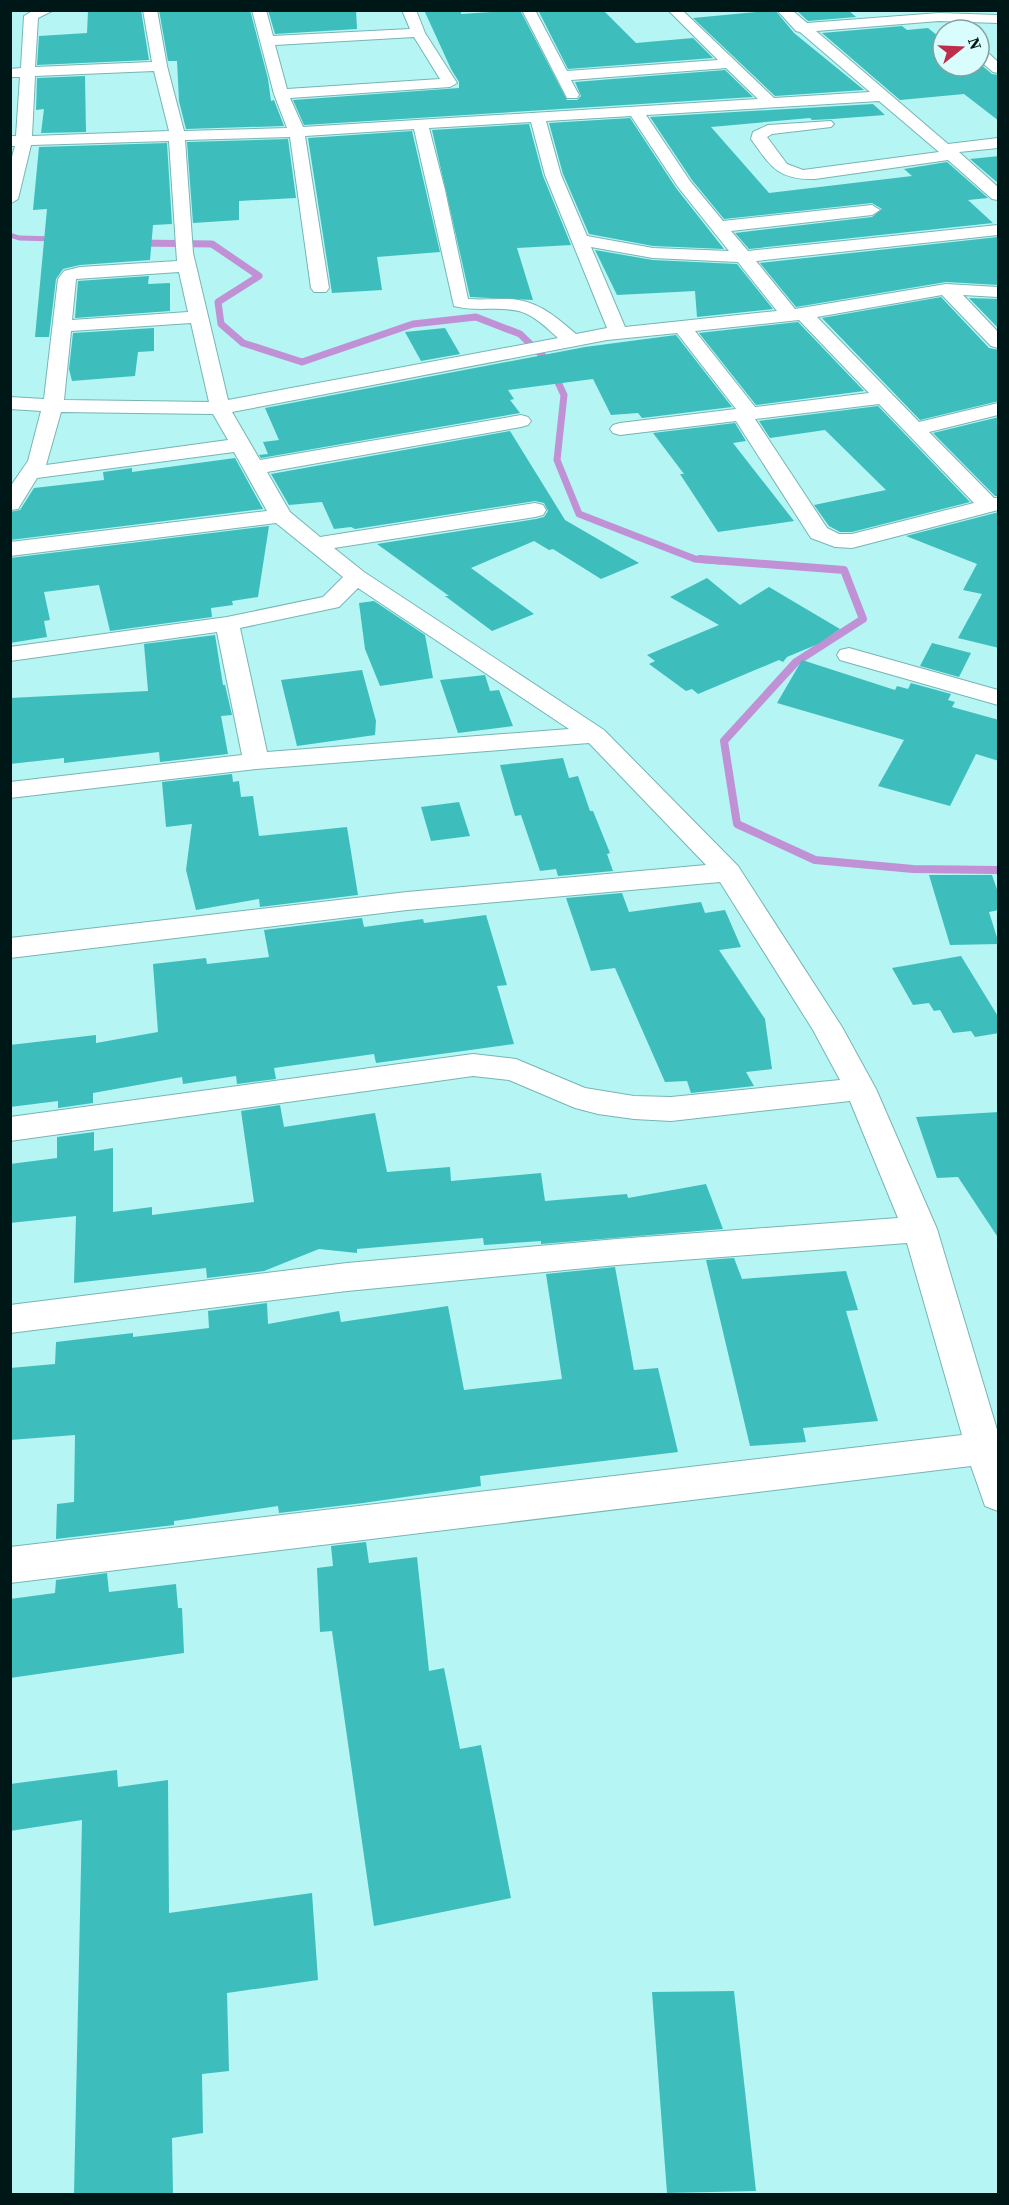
<svg xmlns="http://www.w3.org/2000/svg" width="1009" height="2205" font-family="'Source Serif 4',serif">
<style>
.lines{fill:none;stroke-linecap:round;stroke-linejoin:round}
.stream-far2{stroke:#c091d5;stroke-width:5}
.stream-far1{stroke:#c091d5;stroke-width:7}
.stream{stroke:#c091d5;stroke-width:8}
.building{fill:#3ebdbd}
.street-casing{stroke:#77b5b4;stroke-width:2}
.street{fill:#fff;fill-rule:evenodd}
</style>
<rect width="100%" height="100%" fill="#b5f5f4"/>
<g class="lines">
<g class="stream-far2">
<path d="M10,235L19,238L57,239"/>
<path d="M139,243L212,244"/>
</g>
<path class="stream-far1" d="M139,243L212,244L259,276L218,302L221,324L243,343L302,362L413,324L476,317L520,334L548,361L564,395L557,460L579,514L695,559L720,561"/>
<path class="stream" d="M700,559L844,570L863,619L796,662L724,741L737,824L815,860L913,869L998,870"/>
</g>
<g class="building">
<path d="M106,10H141L149,60L37,65L39,36L87,33L88,11Z"/>
<path d="M159,10H250L268,79L271,101L274,100L284,126L186,129L179,101L177,61H168Z"/>
<path d="M268,10H356L357,29L275,34Z"/>
<path d="M424,10H461V14L520,10L567,100H577L581,96L575,82L725,70L753,97L304,125L293,100L459,88V82L451,69Z"/>
<path d="M538,10H603L636,43L693,38L713,58L568,69Z"/>
<path d="M796,10H848L856,17L808,21Z"/>
<path d="M766,11L775,10L794,33L864,90L775,96L693,18Z"/>
<path d="M902,26L907,30L928,28L943,40V66H979V63L992,74L999,75V121L964,94L900,100L822,33Z"/>
<path d="M85,76L86,132L41,133L44,109L36,110L37,78Z"/>
<path d="M873,104L885,115L832,119L812,120L810,118L711,127L769,193L912,176L904,169L947,162L988,198L968,200L993,223L749,249L735,233L872,217L882,209L872,203L724,219L692,180L650,117Z"/>
<path d="M630,118L676,188L724,249L653,246L589,234L563,174L549,123Z"/>
<path d="M529,124L543,176L571,245L517,248L533,300L470,297L432,130Z"/>
<path d="M412,131L440,252L377,257L382,290L332,293L308,138Z"/>
<path d="M288,139L296,198L239,201V220L193,223L187,142Z"/>
<path d="M167,143L172,224L153,225L150,260L80,265L63,269L56,279L49,337H35L47,209L33,210L39,147Z"/>
<path d="M999,156V184L970,159Z"/>
<path d="M998,237L999,285L946,282L796,307L760,263Z"/>
<path d="M595,250L653,260L737,264L773,309L697,317L695,291L617,295Z"/>
<path d="M149,276L148,284L170,283V311L75,318L78,281Z"/>
<path d="M941,297L989,348L999,350V401L920,420L822,318Z"/>
<path d="M969,298L999,299V329Z"/>
<path d="M798,322L864,391L756,405L699,333Z"/>
<path d="M154,328V351L138,352L135,376L72,381L69,369L73,333Z"/>
<path d="M445,328L460,354L421,361L405,332Z"/>
<path d="M676,335L732,407L642,418L638,413L611,415L593,379L508,390L514,399L510,400L520,413L261,458L259,455L268,454L263,442L279,440L265,408L585,347Z"/>
<path d="M878,406L970,502L852,532H840L829,526L814,505L886,490L825,430L770,438L759,421Z"/>
<path d="M999,417V496H995L933,433Z"/>
<path d="M735,423L746,441L733,443L794,521L718,532L680,474H684L653,433Z"/>
<path d="M510,431L565,520L639,563L601,579L553,549L549,550L534,541L471,568L534,614L492,631L445,596H449L377,544L536,519L544,517L548,511L544,503L535,501L355,529L351,527L334,529L322,502L289,505L271,474Z"/>
<path d="M235,458L263,509L10,540V512L20,510L34,488L104,480L103,472L132,468V472Z"/>
<path d="M999,512V648L958,638L982,594L963,590L977,564L906,536Z"/>
<path d="M269,526L258,597L232,601L233,605L211,608L212,617L110,631L99,585L44,592L50,620L44,621L47,637L10,643V558Z"/>
<path d="M707,578L740,605L769,587L840,629L818,644L787,657L783,662L779,660L698,694L692,689L686,691L649,664L655,661L647,655L719,625L670,597Z"/>
<path d="M374,601L425,635L433,678L380,686L365,649L359,603Z"/>
<path d="M215,635L223,685H225L232,715L221,716L228,754L160,762L159,752L64,763V758L10,764V698L148,691L144,644Z"/>
<path d="M932,643L971,653L959,677L920,666Z"/>
<path d="M802,660L895,690L897,686L908,689L911,683L951,694L948,700L955,702L952,707L999,720V761L976,754L950,806L878,786L904,740L777,703Z"/>
<path d="M362,670L376,721L375,735L297,746L281,680Z"/>
<path d="M485,675L490,691L499,690L513,726L458,733L440,680Z"/>
<path d="M563,758L569,778L578,776L590,811H593L610,853L607,854L613,871L558,876L556,869L540,871L521,815L515,816L500,765Z"/>
<path d="M232,774L233,782L239,781L241,797L253,796L259,836L347,827L358,895L260,907L259,899L196,910L186,870L192,824L166,827L162,782Z"/>
<path d="M459,802L470,836L431,841L421,807Z"/>
<path d="M929,875H992L999,895V910L989,912L999,944L950,945Z"/>
<path d="M622,893L629,912L701,902L705,913L725,910L741,947L719,950L765,1019L772,1069L746,1072L754,1086L691,1093L687,1081L665,1082L615,968L591,971L566,898Z"/>
<path d="M486,915L507,985L497,986L514,1044L376,1063L374,1054L274,1068L276,1079L237,1084L236,1076L183,1084L182,1077L93,1093V1103L58,1108V1101L10,1107V1045L96,1035V1043L158,1032L153,964L206,958L207,964L269,957L264,930L362,918L364,927L423,919L424,923Z"/>
<path d="M961,956L999,1018V1033L975,1037L971,1031L953,1033L940,1010L934,1011L929,1003L913,1005L892,968Z"/>
<path d="M280,1105L284,1127L375,1113L387,1172L450,1167L451,1181L541,1173L545,1201L627,1194L628,1198L706,1184L723,1229L541,1244V1241L484,1245L483,1238L357,1249V1253L319,1249L264,1271L207,1278L206,1268L74,1283L76,1216L10,1223V1164L57,1158V1137L94,1132V1151L113,1148V1212L152,1207V1215L254,1202L241,1111Z"/>
<path d="M999,1112V1239L958,1177L937,1178L916,1117Z"/>
<path d="M734,1258L742,1279L846,1271L858,1310L846,1311L878,1421L803,1428L806,1442L750,1446L706,1260Z"/>
<path d="M615,1267L634,1370L658,1368L678,1452L480,1476L481,1486L363,1503L279,1513L278,1506L174,1521V1525L56,1539L57,1504L74,1502L75,1435L10,1440V1368L55,1364L56,1342L133,1333V1337L209,1328L208,1311L267,1303L268,1324L339,1311L341,1322L448,1306L464,1390L562,1379L546,1274Z"/>
<path d="M366,1542L369,1563L417,1557L429,1671L444,1668L460,1749L481,1745L511,1898L374,1926L332,1631L320,1632L317,1568L333,1566L331,1546Z"/>
<path d="M107,1573L109,1592L176,1584L178,1608H182L184,1653L10,1678V1599L55,1593L56,1580Z"/>
<path d="M117,1770L118,1787L168,1780L169,1913L312,1893L318,1980L227,1993L229,2071L202,2074L203,2133L172,2138L173,2194H74L82,1820L10,1831V1784Z"/>
<path d="M734,1991L756,2191L667,2193L652,1992Z"/>
</g>
<g class="lines">
<defs>
<g id="street">
<path d="M34,10H54L38,18L35,67L152,62L143,10H157L167,66L184,131L287,128L274,94L252,10H266L273,36L410,29L402,10H416L425,33L457,83L450,87L290,98L303,127L758,99L726,68L571,80L579,95L577,98H567L522,10H535L567,71L718,60L668,10H682L774,98L870,92L800,32L796,31L777,10H792L807,23L939,13L998,15V23L939,21L816,31L948,144L998,138V148L959,152L998,187V200L992,199L948,160L815,179C778,180 771,167 751,139L753,132L768,125L831,121L834,124L831,127L772,134L767,137L787,164L803,170L939,152L879,101L646,115L690,181L723,221L872,205L880,210L872,215L731,231L748,251L998,225V235L756,261L795,309L946,284L998,287V297L963,295L998,332V348L991,346L942,295L817,317L919,422L998,403V415L929,432L994,498H998V510L852,548L835,547L811,538L736,421L620,435L613,433L610,429L613,425L620,423L736,409L677,333L607,340L232,412L260,460L521,415L528,417L531,421L528,425L521,427L267,472L290,512L320,537L535,503L543,505L546,510L543,515L535,517L334,548L364,572L604,730L738,866L842,1027L876,1089L937,1229L998,1433V1511L985,1506L971,1466L10,1583V1547L962,1435L907,1243L617,1265L347,1291L10,1333V1305L347,1263L617,1239L898,1218L850,1101L671,1121L634,1119L598,1114L575,1108L509,1080L473,1076L10,1141V1117L473,1054L516,1059L585,1088L634,1096L671,1097L840,1080L813,1030L720,882L407,910L10,958V938L407,892L706,865L589,743L256,769L10,798V782L242,755L217,632L10,661V647L227,617L323,597L343,577L276,523L10,556V542L267,511L234,452L37,478L18,509L10,510V487L28,461L41,411L10,409V397L44,399L58,279L64,271L80,267L177,261L169,141L31,145L18,199L10,204V164L15,146H10V136H16L20,77H10V69L21,68L24,16ZM414,37L440,79L287,89L275,45ZM154,71L169,131L32,136L35,76ZM631,116L678,187L729,251L653,248L587,236L561,175L546,121ZM531,122L545,175L607,328L576,334C555,316 536,299 506,299C494,299 481,300 468,299L445,190L429,128ZM414,129L454,306C476,312 498,306 519,311C534,315 547,328 558,338L228,400L193,253L185,140L290,137L311,288L314,292H326L329,288L305,136ZM591,247L653,258L738,262L777,311L625,327ZM179,272L188,312L72,320L76,279ZM799,320L869,393L755,407L695,331ZM191,323L209,402L64,400L71,331ZM879,404L974,503L852,534H839L827,528L755,419ZM61,412L213,414L228,440L46,465ZM358,588L569,729L267,752L240,628L339,607Z"/>
<path d="M979,48L984,49L998,62V73L993,72L979,60Z"/>
<path d="M849,648L998,690V705L840,660L837,655L840,650Z"/>
</g>
</defs>
<use href="#street" class="street-casing"/>
<use href="#street" class="street"/>
</g>
<rect width="1009" height="2205" fill="none" stroke="#001717" stroke-width="24"/>
<g transform="translate(961 48) rotate(72)"><circle r="28" fill="#d8fdfc" stroke="#82a1a0" stroke-width="1.5"/>
<path d="M0-4.5L10 22L0 15L-10 22Z" fill="#be2d4a"/>
<text y="-9" font-size="16" font-weight="bold" text-anchor="middle" fill="#001717">N</text>
</g>
</svg>
